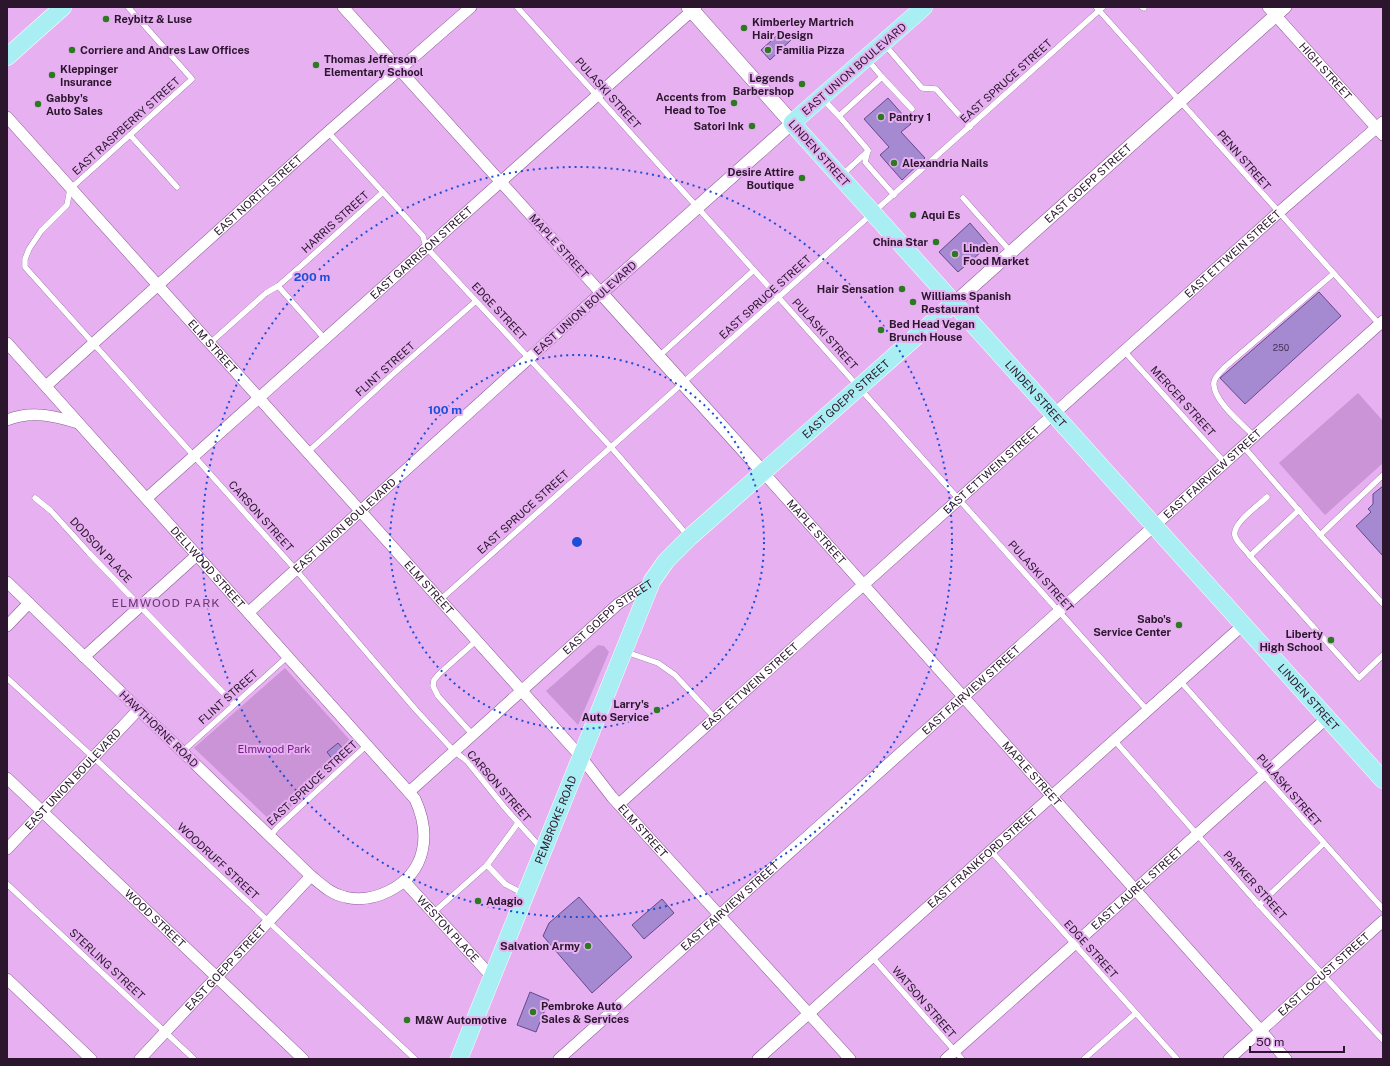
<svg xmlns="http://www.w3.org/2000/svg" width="1390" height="1066" font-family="'Public Sans',sans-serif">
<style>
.green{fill:#cb94d6}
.building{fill:#a589d1;stroke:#64498b}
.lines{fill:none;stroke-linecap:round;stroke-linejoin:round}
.service-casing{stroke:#8b5994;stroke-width:6}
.minor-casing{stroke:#8b5994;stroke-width:12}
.tertiary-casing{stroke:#8b5994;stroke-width:14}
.secondary-casing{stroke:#8b5994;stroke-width:16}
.primary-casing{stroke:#fff;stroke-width:18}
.service{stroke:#fff;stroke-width:5.5}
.minor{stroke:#fff;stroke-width:11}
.tertiary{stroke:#fff;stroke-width:13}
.secondary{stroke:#fff;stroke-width:15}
.primary{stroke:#a9eef2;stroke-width:17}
.ring{fill:none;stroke:#1d4ed8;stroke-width:2;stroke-dasharray:2 4}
.poi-dot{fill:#2d7921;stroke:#e7b0f1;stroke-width:1.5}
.labels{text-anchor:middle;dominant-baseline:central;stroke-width:4;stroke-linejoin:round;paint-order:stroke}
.number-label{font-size:9px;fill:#4a3357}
.poi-label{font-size:11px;font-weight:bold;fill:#2b162e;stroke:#e7b0f1;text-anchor:start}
.street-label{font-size:11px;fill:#2b162e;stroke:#e7b0f1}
.park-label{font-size:11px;fill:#772087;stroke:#e7b0f1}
.neighbourhood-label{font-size:12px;letter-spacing:1px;fill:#683872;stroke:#e7b0f1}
.centre{fill:#1d4ed8;stroke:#e7b0f1;stroke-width:2}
.ring-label{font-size:12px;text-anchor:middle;font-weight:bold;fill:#1d4ed8;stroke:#e7b0f1;stroke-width:4;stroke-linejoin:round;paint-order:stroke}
</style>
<rect width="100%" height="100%" fill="#e7b0f1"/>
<g class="green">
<path d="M1358,393L1383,421V463L1325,515L1279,463Z"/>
<path d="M598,645L604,646L609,652L578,725L546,691Z"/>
<path d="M285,668L357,748L273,823L194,748Z"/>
</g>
<g class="building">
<path d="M783,30L791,40L770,60L761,50Z"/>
<path d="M888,98L911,124L901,132L925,158L902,180L880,155L889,147L864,119Z"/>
<path d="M970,223L989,245L958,272L939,252Z"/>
<path d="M1319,292L1341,316L1245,404L1220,378Z"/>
<path d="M1383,486V556L1356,526L1371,512L1368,509L1373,504V494Z"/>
<path d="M338,743L344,750L333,760L327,752Z"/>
<path d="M579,897L632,957L592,993L543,936L549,923Z"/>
<path d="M662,899L674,913L644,939L632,925Z"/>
<path d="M530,992L549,1000L536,1032L517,1025Z"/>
</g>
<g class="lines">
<defs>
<g id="service">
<path d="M128,7L192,79L70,189L67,205L41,231L29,249L25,259V267L296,570L416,710L454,751L467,761L505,808L541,848"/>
<path d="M517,7L779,298L1148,711"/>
<path d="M1096,7L1379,324"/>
<path d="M1142,7L1144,8"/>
<path d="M885,45L922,88L936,89L970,127"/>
<path d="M867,59L882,77"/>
<path d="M823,99L839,116"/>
<path d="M328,132L423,236L426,247L611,447L688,536"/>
<path d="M130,135L177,187"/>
<path d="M842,175L868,151"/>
<path d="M894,195L865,162L868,150L839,116L882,77L912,109"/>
<path d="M963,198L1011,252"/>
<path d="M278,286L324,338"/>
<path d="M209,344L266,293L278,286L301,266L383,192"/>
<path d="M1125,352L1225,463"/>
<path d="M658,357L754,270"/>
<path d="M1254,436C1243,425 1211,399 1214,382C1215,376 1222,371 1225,367L1333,274"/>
<path d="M1243,446L1322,537L1383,604"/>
<path d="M308,452L393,374L476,301"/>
<path d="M35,498L51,511L89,553L234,704"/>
<path d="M1299,510L1250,556L1359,678L1383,655"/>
<path d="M1320,535L1383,475"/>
<path d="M1250,556C1246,550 1237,543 1235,536C1231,524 1259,505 1267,497"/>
<path d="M440,600L1103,7"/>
<path d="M626,652L658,663L675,675L715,718"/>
<path d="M7,678L106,769L415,1059"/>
<path d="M1181,682L1383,909"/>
<path d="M472,734L438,696L433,686L434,680L439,674L476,641"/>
<path d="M1115,741L1259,905L1383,1040"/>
<path d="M182,752L287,657"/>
<path d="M270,836L278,827L367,745"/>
<path d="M991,851L1177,1059"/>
<path d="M487,865L518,823"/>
<path d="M7,884L194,1059"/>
<path d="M1259,905L1323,844"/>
<path d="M433,913L487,865L505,884L524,894"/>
<path d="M872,957L962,1059"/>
<path d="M1084,1059L1136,1013"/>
</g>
<g id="minor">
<path id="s1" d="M1268,7L1383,135"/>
<path id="s2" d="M7,117L581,757L612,797L850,1059"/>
<path id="s3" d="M7,343L415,799C431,834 427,872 389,891C375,898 361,901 345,897C331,894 322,885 311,876L7,582"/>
<path id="s4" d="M46,386L328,132L471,7"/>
<path d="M7,420C31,410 55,416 78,423"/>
<path id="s5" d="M763,472L1286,1059"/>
<path id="s6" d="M147,498L696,7"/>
<path id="s7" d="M249,612L601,293L343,7"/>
<path d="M7,626L29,603"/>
<path d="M84,657L197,555"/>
<path id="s8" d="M7,778L303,1059"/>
<path id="s9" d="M409,792L618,604L652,582"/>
<path id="s10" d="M619,804L1278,213L1383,122"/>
<path id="s11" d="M7,849L138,710"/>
<path id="s12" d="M404,881L492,977"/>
<path d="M7,979L91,1059"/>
<path id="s13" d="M140,1059L311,876"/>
<path id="s14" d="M559,1059L1383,321"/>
<path id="s15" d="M758,1059L1243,625"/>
<path id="s16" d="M946,1059L1327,718"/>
<path id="s17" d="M1229,1059L1383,921"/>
</g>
<g id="tertiary">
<path id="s18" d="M953,304L1285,7"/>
<path d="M763,472L601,293L792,123"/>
</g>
<path id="secondary" d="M689,7L792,123"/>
<g id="primary">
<path id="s19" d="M924,7L792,123L1383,780"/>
<path d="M7,57L63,7"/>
<path id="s20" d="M459,1059L652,581L666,561L690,537L953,304"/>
</g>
</defs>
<use href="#service" class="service-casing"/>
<use href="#minor" class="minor-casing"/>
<use href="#tertiary" class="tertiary-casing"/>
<use href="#secondary" class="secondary-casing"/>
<use href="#primary" class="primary-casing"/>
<use href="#service" class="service"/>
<use href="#minor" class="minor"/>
<use href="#tertiary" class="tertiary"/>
<use href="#secondary" class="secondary"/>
<use href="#primary" class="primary"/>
</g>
<g class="ring">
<circle cx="577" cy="542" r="187"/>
<circle cx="577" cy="542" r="375"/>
</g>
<g class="poi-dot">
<circle cx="106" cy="19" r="4"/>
<circle cx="744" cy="28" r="4"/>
<circle cx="72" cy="50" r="4"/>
<circle cx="768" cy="50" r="4"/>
<circle cx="316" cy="65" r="4"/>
<circle cx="52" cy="75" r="4"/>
<circle cx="802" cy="84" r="4"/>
<circle cx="734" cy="103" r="4"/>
<circle cx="38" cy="104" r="4"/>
<circle cx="881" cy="117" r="4"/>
<circle cx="752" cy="126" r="4"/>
<circle cx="894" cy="163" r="4"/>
<circle cx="802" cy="178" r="4"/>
<circle cx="913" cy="215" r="4"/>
<circle cx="936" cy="242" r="4"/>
<circle cx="955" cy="254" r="4"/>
<circle cx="902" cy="289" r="4"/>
<circle cx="913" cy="302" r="4"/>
<circle cx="881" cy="330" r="4"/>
<circle cx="1179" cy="625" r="4"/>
<circle cx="1331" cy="640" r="4"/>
<circle cx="657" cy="710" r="4"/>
<circle cx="478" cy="901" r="4"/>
<circle cx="588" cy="946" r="4"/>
<circle cx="533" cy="1012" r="4"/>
<circle cx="407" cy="1020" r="4"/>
</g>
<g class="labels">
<g class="number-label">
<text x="1281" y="347">250</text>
</g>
<g class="poi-label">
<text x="114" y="19">Reybitz &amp; Luse</text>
<text x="752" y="22">Kimberley Martrich<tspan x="752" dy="13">Hair Design</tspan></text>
<text x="80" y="50">Corriere and Andres Law Offices</text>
<text x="776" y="50">Familia Pizza</text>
<text x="324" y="59">Thomas Jefferson<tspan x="324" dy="13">Elementary School</tspan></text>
<text x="60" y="69">Kleppinger<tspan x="60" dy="13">Insurance</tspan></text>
<text x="794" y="78" text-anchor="end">Legends<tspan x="794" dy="13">Barbershop</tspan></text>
<text x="726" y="97" text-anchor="end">Accents from<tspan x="726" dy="13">Head to Toe</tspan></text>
<text x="46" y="98">Gabby's<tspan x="46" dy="13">Auto Sales</tspan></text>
<text x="889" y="117">Pantry 1</text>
<text x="744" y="126" text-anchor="end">Satori Ink</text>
<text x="902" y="163">Alexandria Nails</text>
<text x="794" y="172" text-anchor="end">Desire Attire<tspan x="794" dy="13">Boutique</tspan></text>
<text x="921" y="215">Aqui Es</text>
<text x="928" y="242" text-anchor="end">China Star</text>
<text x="963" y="248">Linden<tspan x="963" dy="13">Food Market</tspan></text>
<text x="894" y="289" text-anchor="end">Hair Sensation</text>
<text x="921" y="296">Williams Spanish<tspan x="921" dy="13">Restaurant</tspan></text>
<text x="889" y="324">Bed Head Vegan<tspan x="889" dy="13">Brunch House</tspan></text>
<text x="1171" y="619" text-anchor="end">Sabo's<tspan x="1171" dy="13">Service Center</tspan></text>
<text x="1323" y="634" text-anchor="end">Liberty<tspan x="1323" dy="13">High School</tspan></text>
<text x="649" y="704" text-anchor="end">Larry's<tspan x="649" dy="13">Auto Service</tspan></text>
<text x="486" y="901">Adagio</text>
<text x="580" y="946" text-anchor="end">Salvation Army</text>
<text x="541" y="1006">Pembroke Auto<tspan x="541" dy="13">Sales &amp; Services</tspan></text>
<text x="415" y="1020">M&amp;W Automotive</text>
</g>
<g class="street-label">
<text transform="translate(854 69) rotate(-41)">EAST UNION BOULEVARD</text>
<text stroke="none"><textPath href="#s1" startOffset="86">HIGH STREET</textPath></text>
<text transform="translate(1006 81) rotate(-42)">EAST SPRUCE STREET</text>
<text transform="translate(608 93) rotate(48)">PULASKI STREET</text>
<text transform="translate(126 126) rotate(-42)">EAST RASPBERRY STREET</text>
<text transform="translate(819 153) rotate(48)">LINDEN STREET</text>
<text transform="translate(1244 160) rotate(49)">PENN STREET</text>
<text stroke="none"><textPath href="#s18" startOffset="181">EAST GOEPP STREET</textPath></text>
<text stroke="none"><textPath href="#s4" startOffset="285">EAST NORTH STREET</textPath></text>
<text transform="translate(335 222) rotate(-42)">HARRIS STREET</text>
<text transform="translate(559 246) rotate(48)">MAPLE STREET</text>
<text stroke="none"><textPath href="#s6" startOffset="368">EAST GARRISON STREET</textPath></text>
<text stroke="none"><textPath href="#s10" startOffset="824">EAST ETTWEIN STREET</textPath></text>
<text transform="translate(765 297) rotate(-42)">EAST SPRUCE STREET</text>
<text transform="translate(585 308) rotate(-42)">EAST UNION BOULEVARD</text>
<text transform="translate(499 311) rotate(47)">EDGE STREET</text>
<text transform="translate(825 334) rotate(48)">PULASKI STREET</text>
<text stroke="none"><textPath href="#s2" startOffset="308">ELM STREET</textPath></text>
<text transform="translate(385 369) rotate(-42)">FLINT STREET</text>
<text stroke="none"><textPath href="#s19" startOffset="540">LINDEN STREET</textPath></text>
<text stroke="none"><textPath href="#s20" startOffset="782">EAST GOEPP STREET</textPath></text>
<text transform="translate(1183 401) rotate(48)">MERCER STREET</text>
<text stroke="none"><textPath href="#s10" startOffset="500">EAST ETTWEIN STREET</textPath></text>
<text stroke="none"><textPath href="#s14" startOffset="877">EAST FAIRVIEW STREET</textPath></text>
<text transform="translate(523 512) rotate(-42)">EAST SPRUCE STREET</text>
<text transform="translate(261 516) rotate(48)">CARSON STREET</text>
<text stroke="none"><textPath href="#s7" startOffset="129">EAST UNION BOULEVARD</textPath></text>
<text stroke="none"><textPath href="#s5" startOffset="80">MAPLE STREET</textPath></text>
<text transform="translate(101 550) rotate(47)">DODSON PLACE</text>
<text stroke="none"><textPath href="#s3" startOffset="301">DELLWOOD STREET</textPath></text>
<text transform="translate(1041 576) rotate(48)">PULASKI STREET</text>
<text stroke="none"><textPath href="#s2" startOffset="632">ELM STREET</textPath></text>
<text stroke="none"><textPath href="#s9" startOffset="265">EAST GOEPP STREET</textPath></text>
<text stroke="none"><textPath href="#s10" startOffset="176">EAST ETTWEIN STREET</textPath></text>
<text stroke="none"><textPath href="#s14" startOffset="553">EAST FAIRVIEW STREET</textPath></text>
<text transform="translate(228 697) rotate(-42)">FLINT STREET</text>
<text stroke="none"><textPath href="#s19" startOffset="948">LINDEN STREET</textPath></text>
<text transform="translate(159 729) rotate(44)">HAWTHORNE ROAD</text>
<text stroke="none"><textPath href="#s5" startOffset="404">MAPLE STREET</textPath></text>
<text stroke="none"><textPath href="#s11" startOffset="96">EAST UNION BOULEVARD</textPath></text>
<text transform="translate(312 783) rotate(-43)">EAST SPRUCE STREET</text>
<text transform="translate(499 786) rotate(49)">CARSON STREET</text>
<text transform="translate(1289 790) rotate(49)">PULASKI STREET</text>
<text stroke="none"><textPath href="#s20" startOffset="258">PEMBROKE ROAD</textPath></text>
<text stroke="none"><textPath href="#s2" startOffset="956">ELM STREET</textPath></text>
<text stroke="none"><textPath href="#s15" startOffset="301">EAST FRANKFORD STREET</textPath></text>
<text transform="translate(218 861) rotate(43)">WOODRUFF STREET</text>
<text transform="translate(1255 885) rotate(48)">PARKER STREET</text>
<text stroke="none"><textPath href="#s16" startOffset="256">EAST LAUREL STREET</textPath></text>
<text stroke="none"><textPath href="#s14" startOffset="229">EAST FAIRVIEW STREET</textPath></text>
<text stroke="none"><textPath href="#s8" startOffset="204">WOOD STREET</textPath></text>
<text stroke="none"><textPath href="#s12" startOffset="65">WESTON PLACE</textPath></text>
<text transform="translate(1091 949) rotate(48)">EDGE STREET</text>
<text transform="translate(107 964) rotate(43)">STERLING STREET</text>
<text stroke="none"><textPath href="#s13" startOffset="125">EAST GOEPP STREET</textPath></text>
<text stroke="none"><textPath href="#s17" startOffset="127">EAST LOCUST STREET</textPath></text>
<text transform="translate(924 1002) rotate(49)">WATSON STREET</text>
</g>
<g class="park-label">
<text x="274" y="749">Elmwood Park</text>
</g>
<g class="neighbourhood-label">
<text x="166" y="603">ELMWOOD PARK</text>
</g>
</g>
<circle cx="577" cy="542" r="6" class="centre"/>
<g class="ring-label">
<text x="312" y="281">200 m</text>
<text x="445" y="414">100 m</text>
</g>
<rect width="1390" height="1066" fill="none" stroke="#2b162e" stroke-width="16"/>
<path d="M1250 1046v6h94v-6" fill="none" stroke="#2b162e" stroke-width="2"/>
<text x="1256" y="1046" font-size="12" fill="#2b162e" stroke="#e7b0f1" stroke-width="3" paint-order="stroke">50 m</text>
</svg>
